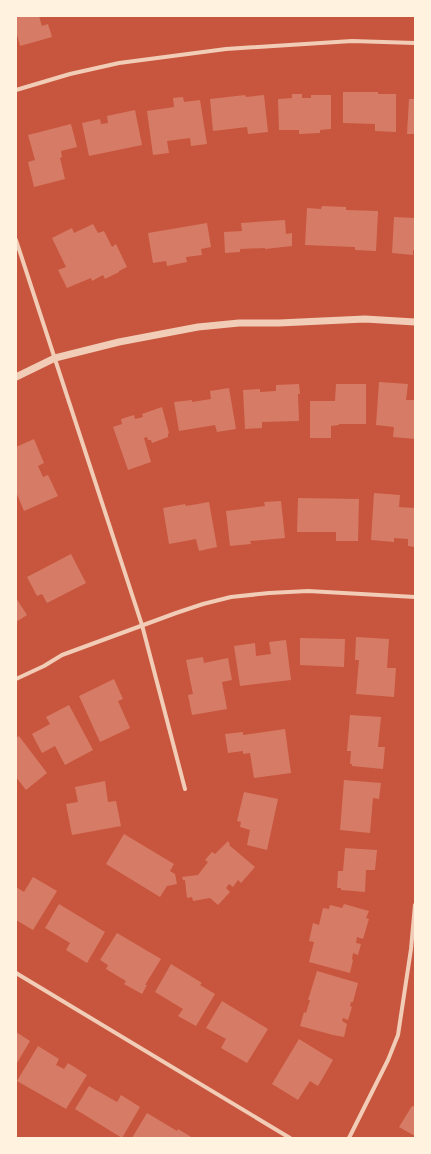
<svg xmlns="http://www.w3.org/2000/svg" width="431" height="1154" font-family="'IBM Plex Serif',serif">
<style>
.building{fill:#d67c66}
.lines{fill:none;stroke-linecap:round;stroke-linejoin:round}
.minor{stroke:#f1ccb7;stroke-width:4}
.tertiary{stroke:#f1ccb7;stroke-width:7}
</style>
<rect width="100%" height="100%" fill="#c8553d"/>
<g class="building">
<path d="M16,16H39L42,26L48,24L52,37L20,46L16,31Z"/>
<path d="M343,92H378V94H396V132L375,131V124L343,123Z"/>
<path d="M292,94H302V98H311V95H331V129L320,130V133L299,134V130H279L278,99L292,98Z"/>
<path d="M245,95L246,97L264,95L268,132L248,134L247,127L213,131L210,99Z"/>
<path d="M183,97L184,102L200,100L207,144L191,146L190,138L167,141L169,153L153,155L147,111L174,107L173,98Z"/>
<path d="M409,99H415V134H407Z"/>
<path d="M135,110L142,145L89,156L82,123L100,119L101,124L108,123L107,116Z"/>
<path d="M71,124L77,147L61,151L62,157L60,158L65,179L34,187L28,162L35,160L28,135Z"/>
<path d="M322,206L346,207V210L378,211L376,251L355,250V247L305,245L307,208L321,209Z"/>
<path d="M394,217L415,218V250H413V255L392,253Z"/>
<path d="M285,220L286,234L292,233V246L265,249V248L240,249V252L225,253L224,232L242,231L241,223Z"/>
<path d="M207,223L211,247L201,249L202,255L186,257L187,262L167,266L166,261L153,263L148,233Z"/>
<path d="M93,224L98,233L104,231L112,247L116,244L127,267L119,271V272L105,279L103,275L92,281L91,278L67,288L58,270L66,267L52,238L72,228L74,233Z"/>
<path d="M379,382L408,384L406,400H415V439L393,437L394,427L376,425Z"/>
<path d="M299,384L300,394H298L299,421L262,422V428L245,429L243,390L260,389V392L276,391V385Z"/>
<path d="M336,384H366V424H339V425L331,426V438H310V401H335Z"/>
<path d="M229,388L236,429L217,432L215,425L179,431L174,402L192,400V402L211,399L210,391Z"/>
<path d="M162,407L169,433L168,434V437L152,443L151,440H148L147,437L144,438L151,462L128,470L113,427L122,424L121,419L134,415L135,419L143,417L142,414Z"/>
<path d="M34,439L44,463L38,466L43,477L48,475L58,496L24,511L16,492V447Z"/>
<path d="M374,493L400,495L399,507L415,508V547L408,546V539L394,538V542L371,540Z"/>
<path d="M298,498L359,499L358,541H336V532H297Z"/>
<path d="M281,501L285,538L250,541L251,544L230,546L226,511L265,506L264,502Z"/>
<path d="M209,502L217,547L199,551L196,539L169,544L163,508L185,504L186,506Z"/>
<path d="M71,554L86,583L47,603L42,594L37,596L27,577Z"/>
<path d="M16,598L27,615L16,622Z"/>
<path d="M356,637L389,639L387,668H396L394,697L356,694L359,660H355Z"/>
<path d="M300,638L345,639L344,667L300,665Z"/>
<path d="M286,640L291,680L240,686L234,646L255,643L256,656L271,654L269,642Z"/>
<path d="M203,657L204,663L228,658L232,680L222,682L227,709L192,715L188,695L193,694L186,660Z"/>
<path d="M114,679L123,699L118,701L130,728L100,742L79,696Z"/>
<path d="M69,705L93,750L65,765L55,746L42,753L32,734L50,724L46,717Z"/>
<path d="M350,715L381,717L378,747H385L383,769L352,766V764H350L351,751H347Z"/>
<path d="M285,729L291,773L254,778L250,753L243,754V751L228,753L225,734L243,732V735Z"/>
<path d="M19,736L47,773L26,790L16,777V738Z"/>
<path d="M344,780L381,783L379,799L373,798L370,833L340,830Z"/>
<path d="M105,781L108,802L116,801L121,826L72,835L66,804L78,802L75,787Z"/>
<path d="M244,792L278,799L267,850L247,845L250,830L240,827L241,822L237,821Z"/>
<path d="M124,834L174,864L170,871L175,874L177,884L167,886L160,897L106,864Z"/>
<path d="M228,841L230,844L229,845L255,867L241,883L238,880L233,887L229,884L226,888L230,892L218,905L210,898L193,901L192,897L187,898L185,880H183L182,877L198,875L208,862L205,860L212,852L215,854Z"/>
<path d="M345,848L377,850L375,870H366L365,892L341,890V888H337L338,871H343Z"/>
<path d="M33,877L57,891L33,930L16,920V887L24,892Z"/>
<path d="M59,904L105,932L87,963L66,950L70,943L45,928Z"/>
<path d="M344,904L369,911L366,918L369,919L363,939L357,937L356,943L361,944L358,955L353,953L352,959L353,960L350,973L309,962L314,942L309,941L313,923L319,925L323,908L329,909L330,905L342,908Z"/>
<path d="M117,933L161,959L145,985H147L142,994L124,984L126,981L106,969L108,965L100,960Z"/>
<path d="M171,964L202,983L200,985L215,994L196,1026L178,1016L183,1009L155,992Z"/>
<path d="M317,971L358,983L353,1002H351L350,1006L352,1007L348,1020L343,1018L342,1021L347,1024L344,1037L333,1035L300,1026L304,1012L306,1013L310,1000H308Z"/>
<path d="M222,1001L268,1029L247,1063L221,1048L226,1039L206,1028Z"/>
<path d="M16,1032L30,1041L17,1063L16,1062Z"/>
<path d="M299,1039L333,1060L318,1086L310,1081L298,1100L272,1084Z"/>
<path d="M38,1046L59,1059L56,1065L64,1069L68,1063L87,1075L66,1109L17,1081Z"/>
<path d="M89,1086L117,1102L121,1095L140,1107L122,1138L75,1109Z"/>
<path d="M412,1106L415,1107V1136L399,1127Z"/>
<path d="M147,1113L177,1131L178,1129L193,1138H132Z"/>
</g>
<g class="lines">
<g class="minor">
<path d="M16,90L70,74L119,63L226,49L352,41L415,43"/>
<path d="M16,240L142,625L185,789"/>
<path d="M16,679L44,666L62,655L176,613L203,604L231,597L269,593L308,591L415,597"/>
<path d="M16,973L290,1138"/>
<path d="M349,1138L388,1060L398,1035L411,949L415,905"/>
</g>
<path class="tertiary" d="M16,377L55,358L119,342L198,327L239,323H279L365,319L415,322"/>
</g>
<rect width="431" height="1154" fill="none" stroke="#fff3e0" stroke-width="34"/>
</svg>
